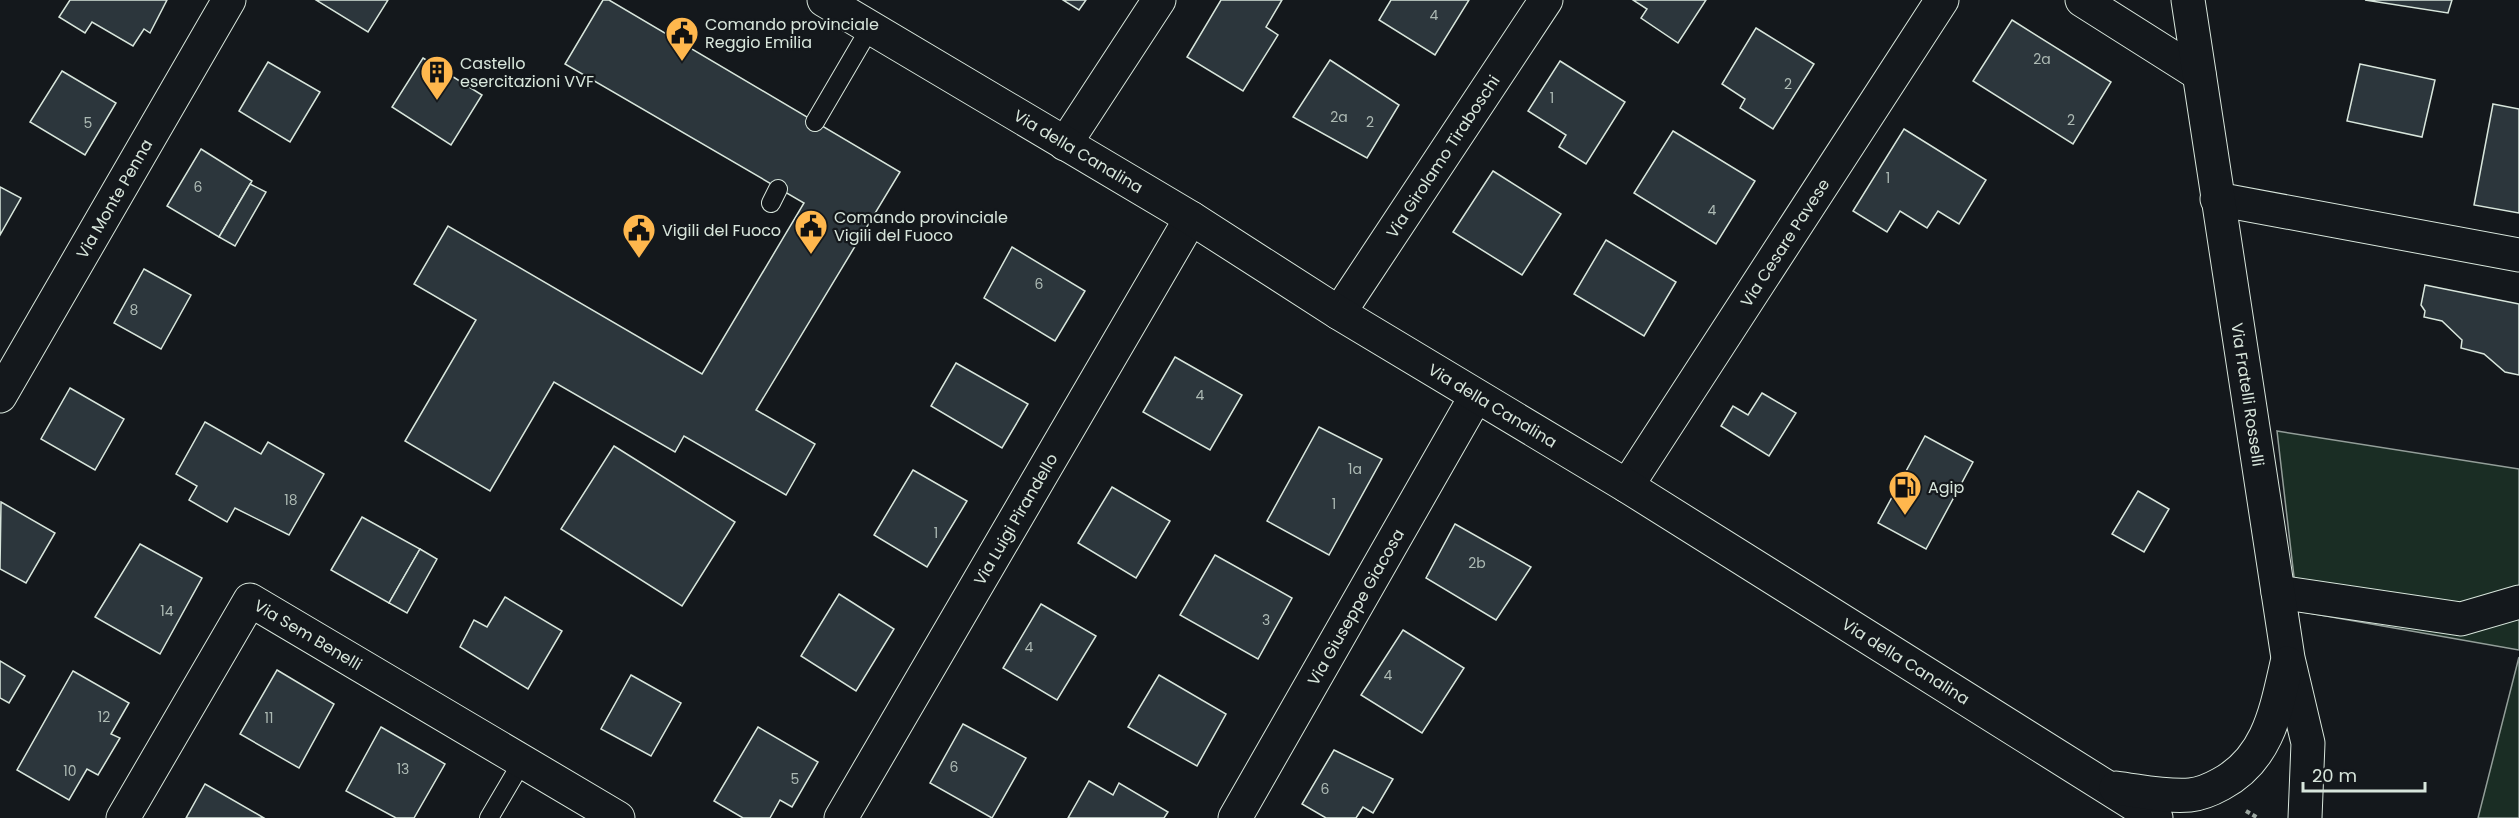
<svg xmlns="http://www.w3.org/2000/svg" width="2519" height="818" font-family="Poppins,sans-serif">
<style>
.green{fill:#1a2d24;stroke:#939e99;stroke-width:1.5}
.building{fill:#2c363c;stroke:#d8e6dc;stroke-width:1.5}
.lines{fill:none;stroke-linecap:round;stroke-linejoin:round}
.service-casing{stroke:#d8e6dc;stroke-width:20}
.minor-casing{stroke:#d8e6dc;stroke-width:35}
.tertiary-casing{stroke:#d8e6dc;stroke-width:35}
.path{stroke:#9da8a2;stroke-width:4;stroke-dasharray:4.5 3;stroke-linecap:butt}
.service{stroke:#14181c;stroke-width:18}
.minor{stroke:#14181c;stroke-width:33}
.tertiary{stroke:#14181c;stroke-width:33}
.labels{text-anchor:middle;dominant-baseline:central;stroke-width:4.5;stroke-linejoin:round;paint-order:stroke}
.number-label{font-size:14px;fill:#adbab4}
.poi-label{font-size:16px;fill:#d8e6dc;stroke:#14181c;text-anchor:start}
.street-label{font-size:16px;fill:#d8e6dc;stroke:#14181c}
</style>
<rect width="100%" height="100%" fill="#14181c"/>
<g class="green">
<path d="M2277,431L2519,469V650L2298,611Z"/>
<path d="M2519,657V818H2478Z"/>
</g>
<g class="building">
<path d="M70,0H167L150,33L144,29L133,46L92,22L85,33L59,17Z"/>
<path d="M316,0H388L368,32Z"/>
<path d="M603,0H609L900,172L756,410L815,444L786,495L684,436L675,452L554,382L490,491L405,441L476,320L414,284L448,226L702,374L804,203L565,64Z"/>
<path d="M1063,0H1086L1079,10Z"/>
<path d="M1221,0H1282L1266,27L1278,35L1243,91L1187,57Z"/>
<path d="M1391,0H1469L1435,55L1379,20Z"/>
<path d="M1633,0H1706L1678,43L1641,18L1647,9Z"/>
<path d="M2365,0H2452L2448,13Z"/>
<path d="M2012,20L2111,82L2073,144L1973,81Z"/>
<path d="M1756,28L1814,64L1773,129L1740,108L1745,99L1722,84Z"/>
<path d="M423,58L482,95L451,145L392,107Z"/>
<path d="M1330,60L1399,105L1367,158L1293,117Z"/>
<path d="M1560,61L1625,102L1586,164L1559,147L1566,135L1528,111Z"/>
<path d="M268,62L320,92L290,142L239,111Z"/>
<path d="M2360,64L2435,80L2422,137L2347,121Z"/>
<path d="M62,71L116,103L85,155L30,122Z"/>
<path d="M2493,104L2519,109V213L2474,205Z"/>
<path d="M1904,129L1986,180L1959,224L1938,211L1927,228L1900,211L1887,232L1853,211Z"/>
<path d="M1673,131L1755,181L1716,244L1634,193Z"/>
<path d="M201,149L252,181L219,237L167,206Z"/>
<path d="M1493,171L1561,214L1522,275L1453,232Z"/>
<path d="M250,184L266,192L235,246L219,237Z"/>
<path d="M0,187L21,198L0,235Z"/>
<path d="M1606,240L1676,282L1644,336L1574,294Z"/>
<path d="M1012,247L1085,291L1055,341L984,298Z"/>
<path d="M144,269L191,295L161,349L114,323Z"/>
<path d="M2425,285L2519,304V375L2505,372L2484,354L2461,348L2462,340L2442,321L2424,317L2425,311L2421,305Z"/>
<path d="M1175,357L1242,395L1210,450L1143,412Z"/>
<path d="M956,363L1028,404L1002,448L931,406Z"/>
<path d="M70,388L124,419L95,470L41,439Z"/>
<path d="M1762,393L1796,413L1769,456L1721,426L1733,406L1748,415Z"/>
<path d="M205,422L261,454L268,442L324,474L289,535L235,508L227,522L189,500L197,486L176,474Z"/>
<path d="M1319,427L1382,459L1329,555L1267,521Z"/>
<path d="M1925,436L1973,462L1926,549L1878,523Z"/>
<path d="M614,446L735,522L682,606L561,529Z"/>
<path d="M913,470L967,501L927,567L874,535Z"/>
<path d="M1112,487L1170,521L1136,578L1078,543Z"/>
<path d="M2138,491L2169,509L2144,552L2112,534Z"/>
<path d="M1,502L55,533L26,583L0,569Z"/>
<path d="M362,517L420,549L389,603L331,570Z"/>
<path d="M1455,524L1531,567L1496,620L1426,578Z"/>
<path d="M140,544L202,578L160,654L95,617Z"/>
<path d="M420,549L437,559L407,613L389,603Z"/>
<path d="M1215,555L1292,598L1258,659L1180,615Z"/>
<path d="M839,594L894,629L856,691L801,656Z"/>
<path d="M505,597L562,631L528,689L460,647L474,620L487,627Z"/>
<path d="M1041,604L1096,636L1057,700L1003,668Z"/>
<path d="M1403,630L1464,668L1422,733L1361,695Z"/>
<path d="M0,661L25,676L9,703L0,698Z"/>
<path d="M277,670L334,704L299,768L240,734Z"/>
<path d="M73,671L129,703L111,734L120,738L98,775L87,769L69,800L17,770Z"/>
<path d="M631,675L681,703L651,756L601,729Z"/>
<path d="M1159,675L1226,714L1197,766L1128,727Z"/>
<path d="M963,724L1026,758L992,818L930,783Z"/>
<path d="M381,727L445,764L414,818H396L346,791Z"/>
<path d="M758,727L818,762L792,807L780,800L770,818H743L714,801Z"/>
<path d="M1334,750L1393,779L1373,813L1363,807L1356,818H1326L1302,804Z"/>
<path d="M1089,781L1113,795L1119,783L1168,812L1164,818H1068Z"/>
<path d="M205,784L264,818H186Z"/>
</g>
<g class="lines">
<defs>
<g id="service">
<path d="M815,122L870,28"/>
<path d="M771,203L778,189"/>
<path d="M489,818L522,762"/>
</g>
<g id="minor">
<path d="M2082,0L2199,74"/>
<path d="M1065,144L1159,0"/>
<path d="M2217,199L2519,255"/>
<path id="s1" d="M1339,313L1546,0"/>
<path id="s2" d="M0,396L229,0"/>
<path id="s3" d="M1627,486L1942,0"/>
<path d="M2278,592L2461,619L2519,602"/>
<path id="s4" d="M123,818L250,600L618,818"/>
<path id="s5" d="M841,818L1191,218"/>
<path id="s6" d="M1235,818L1476,396"/>
</g>
<g id="tertiary">
<path id="s7" d="M824,0L1191,218L1339,313L1627,486L2156,818"/>
<path id="s8" d="M2188,0L2288,658L2308,743L2305,818"/>
<path d="M2116,788C2140,791 2166,797 2190,795C2201,794 2212,789 2221,784C2268,759 2276,711 2287,663"/>
</g>
</defs>
<use href="#service" class="service-casing"/>
<use href="#minor" class="minor-casing"/>
<use href="#tertiary" class="tertiary-casing"/>
<path class="path" d="M2246,811L2258,818"/>
<use href="#service" class="service"/>
<use href="#minor" class="minor"/>
<use href="#tertiary" class="tertiary"/>
</g>
<defs>
<symbol id="civic-pin" viewBox="-11 -11 22 30"><path d="M0 17L-7.5 6A9.5 9.5 0 1 1 7.5 6Z" fill="#ffb74d" stroke="#14181c"/><path d="M-.6-6.5H3V-4.5H.6V-3L4-1V1h2V6H-6V1h2V-1L-.6-3ZM-1.2 2.5V6h2.4V2.5Z" fill="#111"/></symbol>
<symbol id="building-pin" viewBox="-11 -11 22 30"><path d="M0 17L-7.5 6A9.5 9.5 0 1 1 7.5 6Z" fill="#ffb74d" stroke="#14181c"/><path d="M-4-6H4V6H1V3H-1V6H-4ZM-2.5-4.3h1.7v1.8h-1.7ZM.8-4.3h1.7v1.8H.8ZM-2.5-1h1.7V.8h-1.7ZM.8-1h1.7V.8H.8Z" fill="#111"/></symbol>
<symbol id="fuel-pin" viewBox="-11 -11 22 30"><path d="M0 17L-7.5 6A9.5 9.5 0 1 1 7.5 6Z" fill="#ffb74d" stroke="#14181c"/><path d="M-5.5-6h7V0h2V4h1.3V-2.5L3-4.5l.8-.8L6-3V5H2.5V1h-1V6h-7ZM-4.2-4.7v3.2H.2V-4.7Z" fill="#111"/></symbol>
</defs>
<g fill-rule="evenodd">
<use href="#civic-pin" x="663" y="14" width="38" height="52"/>
<use href="#building-pin" x="418" y="53" width="38" height="52"/>
<use href="#civic-pin" x="792" y="207" width="38" height="52"/>
<use href="#civic-pin" x="620" y="211" width="38" height="52"/>
<use href="#fuel-pin" x="1886" y="468" width="38" height="52"/>
</g>
<g class="labels">
<g class="number-label">
<text x="1434" y="15">4</text>
<text x="2042" y="59">2a</text>
<text x="1788" y="84">2</text>
<text x="1552" y="98">1</text>
<text x="1339" y="117">2a</text>
<text x="2071" y="120">2</text>
<text x="1370" y="122">2</text>
<text x="88" y="123">5</text>
<text x="1888" y="178">1</text>
<text x="198" y="187">6</text>
<text x="1712" y="210">4</text>
<text x="1039" y="284">6</text>
<text x="134" y="310">8</text>
<text x="1200" y="395">4</text>
<text x="1355" y="469">1a</text>
<text x="291" y="500">18</text>
<text x="1334" y="504">1</text>
<text x="936" y="533">1</text>
<text x="1477" y="563">2b</text>
<text x="167" y="611">14</text>
<text x="1266" y="620">3</text>
<text x="1029" y="647">4</text>
<text x="1388" y="675">4</text>
<text x="104" y="717">12</text>
<text x="269" y="718">11</text>
<text x="954" y="767">6</text>
<text x="403" y="769">13</text>
<text x="70" y="771">10</text>
<text x="795" y="779">5</text>
<text x="1325" y="789">6</text>
</g>
<g class="poi-label">
<text x="705" y="24">Comando provinciale<tspan x="705" dy="18">Reggio Emilia</tspan></text>
<text x="460" y="63">Castello<tspan x="460" dy="18">esercitazioni VVF</tspan></text>
<text x="834" y="217">Comando provinciale<tspan x="834" dy="18">Vigili del Fuoco</tspan></text>
<text x="662" y="230">Vigili del Fuoco</text>
<text x="1928" y="487">Agip</text>
</g>
<g class="street-label">
<text stroke="none"><textPath href="#s7" startOffset="296">Via della Canalina</textPath></text>
<text stroke="none"><textPath href="#s1" startOffset="188">Via Girolamo Tiraboschi</textPath></text>
<text stroke="none"><textPath href="#s2" startOffset="228">Via Monte Penna</textPath></text>
<text stroke="none"><textPath href="#s3" startOffset="290">Via Cesare Pavese</textPath></text>
<text stroke="none"><textPath href="#s8" startOffset="399">Via Fratelli Rosselli</textPath></text>
<text stroke="none"><textPath href="#s7" startOffset="782">Via della Canalina</textPath></text>
<text stroke="none"><textPath href="#s5" startOffset="346">Via Luigi Pirandello</textPath></text>
<text stroke="none"><textPath href="#s6" startOffset="243">Via Giuseppe Giacosa</textPath></text>
<text stroke="none"><textPath href="#s4" startOffset="320">Via Sem Benelli</textPath></text>
<text stroke="none"><textPath href="#s7" startOffset="1268">Via della Canalina</textPath></text>
</g>
</g>
<path d="M2303 782v9h122v-9" fill="none" stroke="#d8e6dc" stroke-width="3"/>
<text x="2312" y="782" font-size="18" fill="#d8e6dc" stroke="#14181c" stroke-width="4.5" paint-order="stroke">20 m</text>
</svg>
